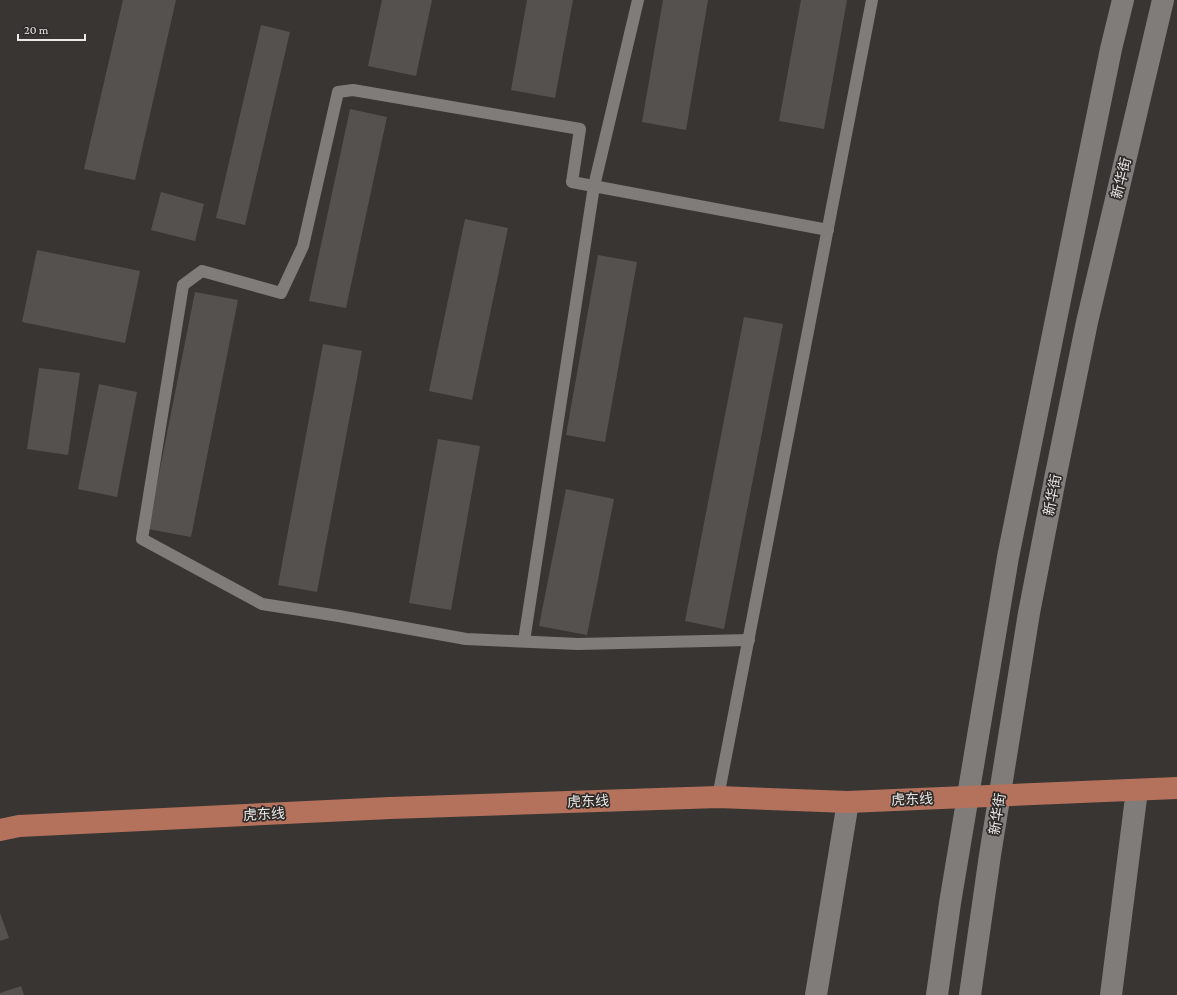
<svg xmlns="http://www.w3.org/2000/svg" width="1177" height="995" font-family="'Crimson Pro','Noto Sans SC',serif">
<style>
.building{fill:#55514f}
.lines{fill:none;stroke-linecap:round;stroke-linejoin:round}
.service{stroke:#807c7a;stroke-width:12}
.secondary{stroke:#807c7a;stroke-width:22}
.trunk{stroke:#b4725c;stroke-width:22}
.labels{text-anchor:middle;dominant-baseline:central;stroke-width:3.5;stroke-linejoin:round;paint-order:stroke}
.street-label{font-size:14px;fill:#ebe9e8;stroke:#2f2b29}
</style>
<rect width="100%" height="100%" fill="#393533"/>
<g class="building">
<path d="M123,0H176L135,180L84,169Z"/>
<path d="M382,0H432L416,76L368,66Z"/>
<path d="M527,0H573L555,98L511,90Z"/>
<path d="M663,0H708L686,130L642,122Z"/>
<path d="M801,0H847L824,129L779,121Z"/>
<path d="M261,25L290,32L245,225L216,218Z"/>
<path d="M350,109L387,117L346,308L309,301Z"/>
<path d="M161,192L204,204L195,241L151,230Z"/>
<path d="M465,219L508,228L472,400L429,391Z"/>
<path d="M37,250L140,271L125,343L22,322Z"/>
<path d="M598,255L637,262L605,442L566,435Z"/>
<path d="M195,292L238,300L191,537L148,529Z"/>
<path d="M744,317L783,324L724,629L685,621Z"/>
<path d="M323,344L362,351L317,592L278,585Z"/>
<path d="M39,368L80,373L68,455L27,449Z"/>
<path d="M99,384L137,392L117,497L78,489Z"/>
<path d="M438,439L480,446L451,610L409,603Z"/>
<path d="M566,489L614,499L587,635L539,626Z"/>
<path d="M0,913L9,938L0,941Z"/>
<path d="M21,986L24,995H0V993Z"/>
</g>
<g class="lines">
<g class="service">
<path d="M749,640L578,644L466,639L339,616L262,604L142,539L183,285L202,271L281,293L303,246L338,92L353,90L580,129L572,182L828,230"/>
<path d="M524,641L594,186L638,0"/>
<path d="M718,797L872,0"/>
</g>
<g class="secondary">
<path d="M816,995L848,802"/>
<path d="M937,995L950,903L1008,557L1083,186L1111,49L1123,0"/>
<path d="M970,995L990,855L1029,613L1055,479L1087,322L1163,0"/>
<path d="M1111,995L1137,790"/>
</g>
<path class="trunk" d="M0,830L19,826L390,808L718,797L848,802L1177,788"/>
</g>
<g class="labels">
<g class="street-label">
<text transform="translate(1121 178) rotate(-76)">新华街</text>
<text transform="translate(1052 495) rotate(-79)">新华街</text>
<text transform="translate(912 799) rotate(-2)">虎东线</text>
<text transform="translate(588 801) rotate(-2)">虎东线</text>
<text transform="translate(264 814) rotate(-3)">虎东线</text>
<text transform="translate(997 814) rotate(-81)">新华街</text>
</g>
</g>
<path d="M18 34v6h67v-6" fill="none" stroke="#ebe9e8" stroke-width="2"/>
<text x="24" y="34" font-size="12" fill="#ebe9e8" stroke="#2f2b29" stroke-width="3" paint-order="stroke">20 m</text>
</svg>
